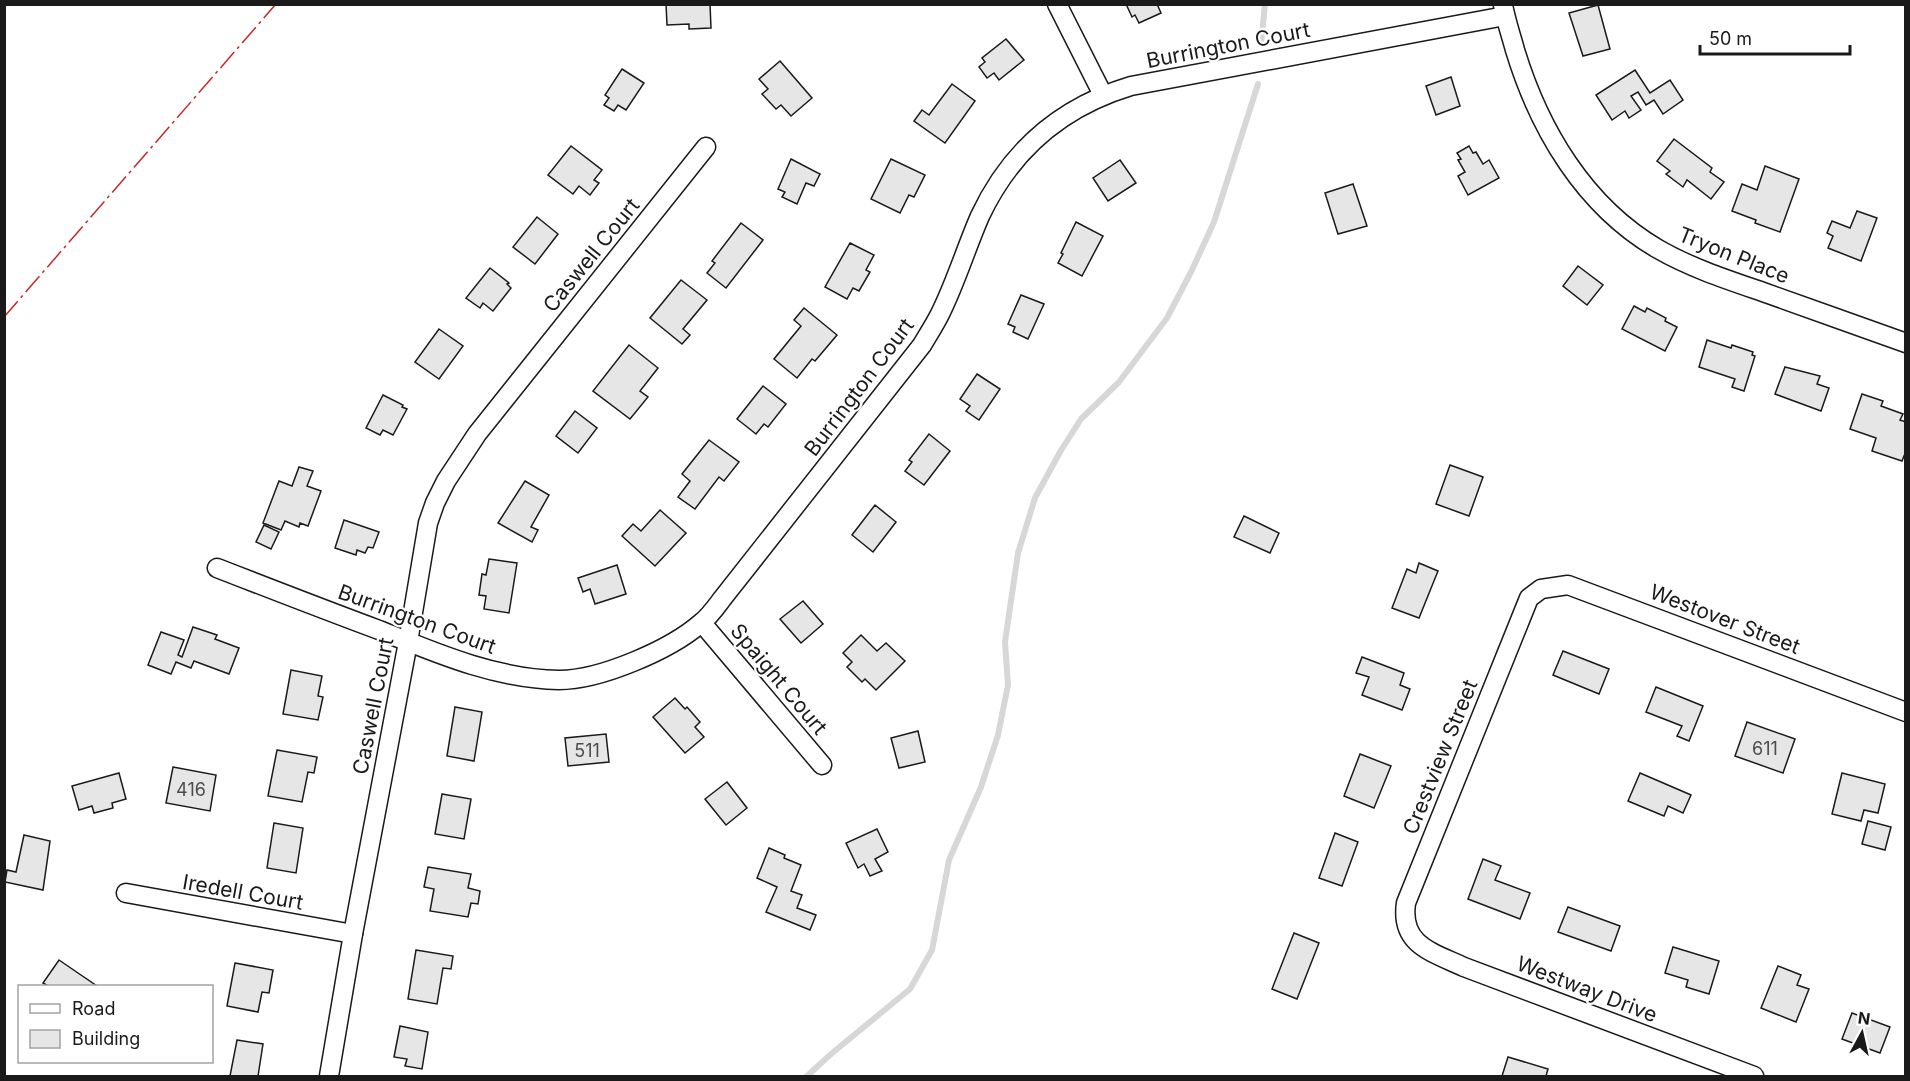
<svg xmlns="http://www.w3.org/2000/svg" width="1910" height="1081" font-family="Inter,sans-serif">
<style>
.lines{fill:none;stroke-linecap:round;stroke-linejoin:round}
.stream{stroke:#d7d7d7;stroke-width:6}
.building{fill:#e6e6e6;stroke:#1a1a1a;stroke-width:1.5}
.street-casing{stroke:#1a1a1a;stroke-width:21}
.street{stroke:#fff;stroke-width:18}
.power{stroke:#c62828;stroke-width:1.5;stroke-dasharray:21 4.5 3 4.5;stroke-linecap:butt}
.labels{text-anchor:middle;dominant-baseline:central;stroke-width:4.5;stroke-linejoin:round;paint-order:stroke}
.number-label{font-size:18px;fill:#4d4d4d}
.street-label{font-size:21px;fill:#1a1a1a;stroke:#fff}
</style>
<rect width="100%" height="100%" fill="#fff"/>
<g class="lines">
<g class="stream">
<path d="M1261,44L1265,4"/>
<path d="M807,1076L831,1054L910,989L932,950L949,860L981,787L998,735L1008,685L1005,642L1018,553L1035,498L1060,452L1081,419L1119,382L1167,318L1192,270L1214,222L1258,84"/>
</g>
</g>
<g class="building">
<path d="M666,4H710L711,28L689,29V24L667,25Z"/>
<path d="M1126,4H1157L1161,13L1139,23L1135,15L1132,17Z"/>
<path d="M1598,5L1610,49L1583,56L1569,13Z"/>
<path d="M1006,39L1024,60L999,80L994,73L987,78L979,67L985,62L982,58Z"/>
<path d="M780,61L812,98L791,116L781,105L776,109L762,94L768,89L759,79Z"/>
<path d="M622,69L644,83L626,110L618,105L614,111L604,105L609,98L605,95Z"/>
<path d="M1635,70L1650,93L1670,80L1683,100L1663,114L1654,100L1646,105L1638,92L1631,96L1641,110L1629,118L1625,111L1612,120L1596,95Z"/>
<path d="M1451,77L1460,106L1436,115L1426,86Z"/>
<path d="M952,84L975,101L945,143L914,121L922,110L929,115Z"/>
<path d="M1674,139L1712,168L1710,172L1724,182L1711,199L1687,180L1683,187L1666,174L1670,171L1657,161Z"/>
<path d="M571,146L602,170L594,180L599,183L590,195L579,186L573,194L548,175Z"/>
<path d="M1469,146L1473,153L1476,152L1483,164L1489,160L1499,178L1468,195L1458,176L1465,172L1458,160L1461,159L1457,153Z"/>
<path d="M791,159L820,174L814,186L806,183L797,204L782,197L785,192L778,189Z"/>
<path d="M891,159L925,175L914,197L909,195L900,213L871,199Z"/>
<path d="M1120,160L1136,183L1108,201L1093,178Z"/>
<path d="M1765,166L1799,179L1780,232L1755,223L1756,220L1732,211L1742,184L1757,190Z"/>
<path d="M1353,184L1367,226L1338,234L1325,193Z"/>
<path d="M1857,211L1877,218L1861,261L1828,248L1833,236L1827,233L1832,221L1850,228Z"/>
<path d="M537,217L558,234L535,264L513,247Z"/>
<path d="M1076,222L1103,236L1082,276L1058,263L1063,254L1061,253Z"/>
<path d="M741,223L763,240L726,288L707,273L715,263L712,261Z"/>
<path d="M850,243L874,255L866,270L870,272L859,291L853,288L847,299L825,287Z"/>
<path d="M1578,266L1603,285L1587,305L1563,286Z"/>
<path d="M490,268L509,283L507,284L511,288L493,311L483,303L480,308L466,298Z"/>
<path d="M681,280L707,300L683,329L690,335L682,344L650,318Z"/>
<path d="M1021,295L1044,304L1028,339L1013,332L1015,327L1008,324Z"/>
<path d="M1634,306L1645,312L1647,308L1666,318L1665,321L1677,327L1665,351L1622,329Z"/>
<path d="M804,308L837,335L815,361L812,359L797,378L774,359L801,326L794,320Z"/>
<path d="M439,329L463,346L439,379L415,362Z"/>
<path d="M1707,340L1731,348L1732,345L1753,352L1752,355L1755,356L1744,391L1732,387L1735,379L1699,367Z"/>
<path d="M629,345L658,368L640,391L648,397L630,419L593,391Z"/>
<path d="M1785,367L1820,376L1817,384L1829,388L1821,411L1775,394Z"/>
<path d="M977,374L1000,389L979,420L966,411L970,406L960,399Z"/>
<path d="M763,386L786,404L768,427L764,424L756,434L737,419Z"/>
<path d="M1862,394L1883,401L1881,406L1903,414L1900,420L1906,422V451L1902,461L1872,451L1876,438L1850,429Z"/>
<path d="M383,395L403,405L402,407L407,409L393,435L383,430L380,435L366,428Z"/>
<path d="M575,411L597,428L578,453L556,436Z"/>
<path d="M929,434L950,451L924,485L905,471L912,462L909,460Z"/>
<path d="M709,440L739,462L724,481L719,477L695,509L678,497L690,481L682,474Z"/>
<path d="M1450,465L1483,477L1469,516L1436,504Z"/>
<path d="M299,467L313,471L307,486L321,491L308,526L300,523L299,527L285,521L281,530L263,523L279,481L292,486Z"/>
<path d="M525,481L549,495L531,527L538,530L532,542L498,523Z"/>
<path d="M875,505L896,522L873,552L852,535Z"/>
<path d="M660,510L686,533L655,566L622,536L633,524L641,531Z"/>
<path d="M1244,516L1279,533L1270,553L1234,537Z"/>
<path d="M344,520L379,532L373,548L368,547L365,553L357,550L356,555L335,548Z"/>
<path d="M264,525L279,532L271,549L256,542Z"/>
<path d="M489,559L517,563L509,613L484,609L486,596L479,595L482,574L486,575Z"/>
<path d="M1419,563L1438,571L1419,618L1392,608L1407,569L1416,573Z"/>
<path d="M617,565L626,594L595,604L590,589L583,592L578,578Z"/>
<path d="M803,601L823,624L801,643L780,619Z"/>
<path d="M193,627L217,635L215,639L239,648L229,674L194,661L191,668L176,662L171,674L148,665L161,632L184,640L178,655L182,657Z"/>
<path d="M861,635L877,651L886,643L905,661L876,690L865,679L862,682L847,667L852,662L843,653Z"/>
<path d="M1563,651L1609,669L1599,694L1553,675Z"/>
<path d="M1362,657L1404,673L1400,685L1410,689L1402,710L1362,695L1369,677L1356,673Z"/>
<path d="M291,670L322,676L318,696L323,697L318,720L283,714Z"/>
<path d="M1656,687L1703,706L1689,741L1677,736L1682,726L1646,712Z"/>
<path d="M675,698L685,709L687,707L700,722L695,727L704,737L685,753L653,717Z"/>
<path d="M455,707L482,712L474,761L447,756Z"/>
<path d="M1747,722L1795,739L1783,773L1735,756Z"/>
<path d="M918,731L925,762L899,768L891,738Z"/>
<path d="M606,734L609,762L568,766L565,738Z"/>
<path d="M277,750L317,757L314,773L308,772L302,802L268,796Z"/>
<path d="M1360,754L1391,766L1374,808L1344,796Z"/>
<path d="M173,767L216,775L210,811L166,803Z"/>
<path d="M119,773L126,799L112,803L113,808L94,813L92,806L79,810L72,786Z"/>
<path d="M1640,773L1691,795L1683,813L1668,806L1664,816L1628,801Z"/>
<path d="M1842,773L1885,784L1878,813L1864,810L1861,821L1832,814Z"/>
<path d="M727,782L747,808L726,825L705,799Z"/>
<path d="M442,794L471,799L464,839L435,834Z"/>
<path d="M1868,821L1891,827L1885,850L1862,844Z"/>
<path d="M274,823L303,828L296,873L267,868Z"/>
<path d="M877,829L888,852L875,859L882,871L870,876L864,864L858,868L846,843Z"/>
<path d="M1335,833L1358,842L1342,886L1319,878Z"/>
<path d="M24,835L50,841L43,890L5,882L7,870L16,872Z"/>
<path d="M769,848L785,855L784,858L801,865L791,891L802,895L797,908L816,915L810,930L766,912L777,887L757,878Z"/>
<path d="M1483,859L1501,866L1495,880L1530,893L1520,919L1468,899Z"/>
<path d="M428,867L471,874L468,888L480,891L478,904L471,903L468,917L430,911L434,889L424,887Z"/>
<path d="M1568,907L1620,926L1611,951L1558,932Z"/>
<path d="M1294,933L1319,943L1297,999L1272,989Z"/>
<path d="M1673,947L1719,961L1709,994L1686,987L1688,980L1665,973Z"/>
<path d="M416,950L453,956L451,969L443,968L437,1004L408,999Z"/>
<path d="M59,960L97,986H48L43,983Z"/>
<path d="M235,963L273,970L269,993L262,992L258,1012L227,1006Z"/>
<path d="M1778,966L1801,975L1797,985L1809,989L1796,1022L1761,1008Z"/>
<path d="M1852,1013L1890,1027L1880,1053L1842,1039Z"/>
<path d="M400,1026L428,1032L422,1069L405,1066L407,1059L394,1057Z"/>
<path d="M237,1040L263,1044L258,1076H230Z"/>
<path d="M1508,1057L1548,1069L1546,1076H1502Z"/>
</g>
<g class="lines">
<defs>
<g id="street">
<path d="M1057,4L1103,95"/>
<path d="M1503,5C1506,21 1511,35 1515,50C1539,129 1584,206 1658,249C1691,268 1728,280 1763,292C1811,309 1858,326 1906,343"/>
<path d="M217,568C271,589 325,610 379,630C436,653 496,679 559,680C600,680 670,650 701,623C709,617 716,607 722,599L922,345C928,335 935,324 940,314C956,282 966,248 980,216C1011,150 1061,107 1131,86L1505,16"/>
<path d="M702,623L822,765"/>
<path d="M126,893L353,934"/>
<path d="M329,1076L353,934L408,642L428,523L435,503L446,481L477,434L706,147"/>
<path d="M1754,1076L1464,967C1432,952 1400,945 1406,903L1529,598L1541,589L1568,585L1906,712"/>
</g>
</defs>
<use href="#street" class="street-casing"/>
<use href="#street" class="street"/>
<path class="power" d="M4,317L276,4"/>
</g>
<g class="labels">
<g class="number-label">
<text x="1765" y="748">611</text>
<text x="587" y="750">511</text>
<text x="191" y="789">416</text>
</g>
<g class="street-label">
<text transform="translate(1228 45) rotate(-11)">Burrington Court</text>
<text transform="translate(591 255) rotate(-51)">Caswell Court</text>
<text transform="translate(1734 255) rotate(22)">Tryon Place</text>
<text transform="translate(859 387) rotate(-53)">Burrington Court</text>
<text transform="translate(417 619) rotate(20)">Burrington Court</text>
<text transform="translate(1725 619) rotate(21)">Westover Street</text>
<text transform="translate(779 679) rotate(50)">Spaight Court</text>
<text transform="translate(373 706) rotate(-79)">Caswell Court</text>
<text transform="translate(1440 757) rotate(-68)">Crestview Street</text>
<text transform="translate(243 892) rotate(10)">Iredell Court</text>
<text transform="translate(1587 989) rotate(21)">Westway Drive</text>
</g>
</g>
<rect width="1910" height="1081" fill="none" stroke="#1a1a1a" stroke-width="12"/>
<rect x="18" y="985" width="195" height="78" fill="#ffffff" stroke="#a3a3a3" stroke-width="1.5"/>
<rect x="30" y="1004" width="30" height="9" fill="#ffffff" stroke="#a3a3a3" stroke-width="1.5"/>
<text x="72" y="1015" font-size="18" fill="#1a1a1a">Road</text>
<rect x="30" y="1030" width="30" height="18" fill="#e6e6e6" stroke="#a3a3a3" stroke-width="1.5"/>
<text x="72" y="1045" font-size="18" fill="#1a1a1a">Building</text>
<g transform="translate(1862 1033) rotate(8)" stroke="#ffffff" stroke-width="4.5" paint-order="stroke">
<path d="M0-4.5L10 22L0 15L-10 22Z" fill="#1a1a1a"/>
<text y="-9" font-size="16" font-weight="bold" text-anchor="middle" fill="#1a1a1a">N</text>
</g>
<path d="M1700 45v9h150v-9" fill="none" stroke="#1a1a1a" stroke-width="3"/>
<text x="1709" y="45" font-size="18" fill="#1a1a1a" stroke="#ffffff" stroke-width="4.5" paint-order="stroke">50 m</text>
</svg>
